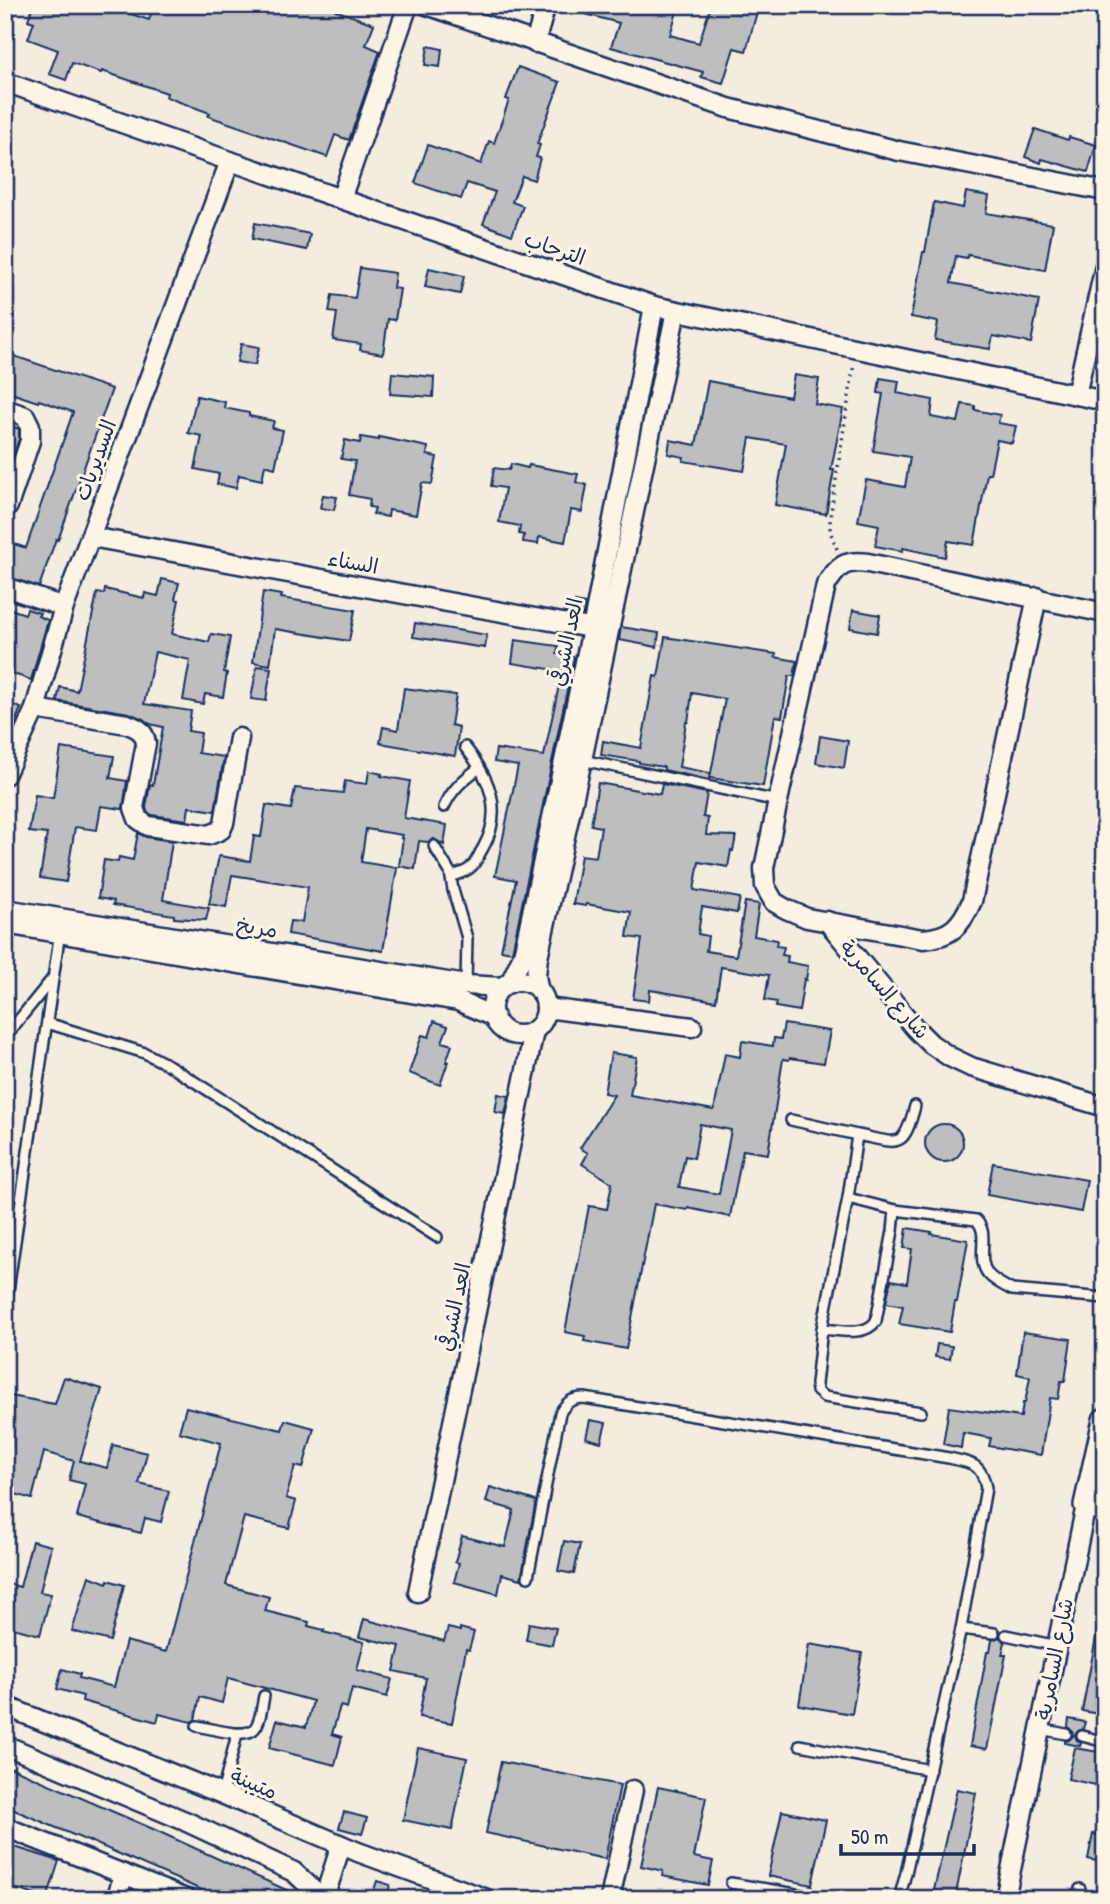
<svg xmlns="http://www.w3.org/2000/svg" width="1110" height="1904" font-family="'Patrick Hand','Playpen Sans Arabic',sans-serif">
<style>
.building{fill:#bebec0;stroke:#1b2f5e;stroke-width:2;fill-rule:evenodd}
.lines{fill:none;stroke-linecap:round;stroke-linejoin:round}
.service-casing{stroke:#1b2f5e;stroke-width:14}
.minor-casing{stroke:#1b2f5e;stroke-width:23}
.tertiary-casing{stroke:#1b2f5e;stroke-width:28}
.path{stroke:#1b2f5e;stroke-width:3.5;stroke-dasharray:2 5;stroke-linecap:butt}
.service{stroke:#fcf5e5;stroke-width:9}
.minor{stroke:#fcf5e5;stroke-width:18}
.tertiary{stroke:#fcf5e5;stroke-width:23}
.labels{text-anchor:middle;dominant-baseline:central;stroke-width:6;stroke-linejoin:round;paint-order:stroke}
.street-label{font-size:21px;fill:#1b2f5e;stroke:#fcf5e5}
</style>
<rect width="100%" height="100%" fill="#f3ede0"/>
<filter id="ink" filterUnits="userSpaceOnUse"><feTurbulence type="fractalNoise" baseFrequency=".0143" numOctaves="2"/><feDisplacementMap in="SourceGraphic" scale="14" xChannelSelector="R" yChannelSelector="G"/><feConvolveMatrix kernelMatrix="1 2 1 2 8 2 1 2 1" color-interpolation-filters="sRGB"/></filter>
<g filter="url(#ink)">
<g class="building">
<path d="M33,5H104L149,20L154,5H337L335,10L374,24L366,45L380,51L349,140L335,135L327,157L208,116L210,113L166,97L167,93L102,71L101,73L72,63L66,80L49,74L58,50L28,39L34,22L28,20Z"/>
<path d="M571,5H679L670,35L699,43L711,5H759L746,51L734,48L723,83L701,77L703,72L611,47L619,23L570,10Z"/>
<path d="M428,46L442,49L440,67L425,65Z"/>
<path d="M518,67L560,82L537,144L540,145L536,157L540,158L534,180L522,176L512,202L523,206L512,235L483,224L495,192L467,183L461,199L415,183L428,145L481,164L489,141L494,143L509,100L506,99Z"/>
<path d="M1035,129L1068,140L1069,137L1096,145L1088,172L1042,159L1041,163L1025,157Z"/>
<path d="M966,192L989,196L986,213L1053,224L1045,270L968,255L967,258L956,256L951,283L1039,300L1031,343L993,336L990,349L935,340L938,322L911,317L923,252H925L934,202L963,208Z"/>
<path d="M255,223L310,234L307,250L252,239Z"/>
<path d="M360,268L395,273L393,288L400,289L395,320L388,319L383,354L360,350L361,344L333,340L337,313L329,312L332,295L355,298Z"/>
<path d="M429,268L464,276L460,294L425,287Z"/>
<path d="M241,344L259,347L255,365L237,362Z"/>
<path d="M5,353L112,389L58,540L56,539L39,587L5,576V541L26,548L73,412L39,400L38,402L5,391Z"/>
<path d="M392,373L434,377L433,397L390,394Z"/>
<path d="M794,375L819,379L815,404L843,409L831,470H834L826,514L775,505L786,444L750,438L744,471L683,461L684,457L668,454L670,440L696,445L708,381L790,397Z"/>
<path d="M880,378L899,381L897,393L933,400L931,417L958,422L962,404L975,406V410L1000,415L998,423L1016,426L1012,443L997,440L990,474H987L974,545L948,541L945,557L903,548V551L875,546L879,525L858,521L866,480L905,487L910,457L873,451L883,394L878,393Z"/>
<path d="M197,396L225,402L224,408L249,413V416L274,421L272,428L283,430L275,468L265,465L262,480L239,475L236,488L217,484L219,474L195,469L202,436L188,433Z"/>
<path d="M5,423L19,429V439L5,479Z"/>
<path d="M361,437L379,440V437L428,447L427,455L437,457L432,484L422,483L416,515L389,510L388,517L373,514L375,508L369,507L370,499L349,495L355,461L341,459L345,440L360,443Z"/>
<path d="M511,464L528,468L529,465L578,474L576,482L587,485L582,512L571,510L565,542L539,537L538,544L523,542L524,535L519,534L520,526L499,522L505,488L491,486L494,468L509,470Z"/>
<path d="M323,495L337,497L334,510L320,508Z"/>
<path d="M162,579L179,583L175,599L179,600L172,634L209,642L211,634L230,637L224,672L227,673L223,697L205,694L203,704L183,700L190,660L155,652L144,704L191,711L188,731L201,733L198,753L224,757L215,811L189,807L187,820L152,815L147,812L146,807L150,784L153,785L163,727L150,724L143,719L129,713L57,701L60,687L77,691L97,593L104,594L105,589L144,598L145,593L158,596Z"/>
<path d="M263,592L282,595L281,598L355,610L349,641L275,629L270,665L253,662Z"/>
<path d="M575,602L585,604L583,615L573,613Z"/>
<path d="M5,607L25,614L27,609L40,613L38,616L48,620L31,680L5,671L12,649L5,646Z"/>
<path d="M853,610L880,615L877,633L850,628Z"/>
<path d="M415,623L487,635L485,648L413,637Z"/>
<path d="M621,627L659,633L657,647L619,640Z"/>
<path d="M665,637L776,654L775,657L797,661L794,676H789L782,717L775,716L763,786L710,778L725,699L692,693L688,722H686L679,767L710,773L709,780L664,770V767L639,763V761L601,755L603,741L641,748L654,676L658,677Z"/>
<path d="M515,640L558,646L557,654L574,657L512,952L501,950L516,880L495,876L518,766L494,762L496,749L544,756L562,671L512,663Z"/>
<path d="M257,666L271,668L266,701L251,699Z"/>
<path d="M404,688L456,695L451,725L459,727L455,756L380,743L383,727L398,730Z"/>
<path d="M5,702L21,708L5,747Z"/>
<path d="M820,736L848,741L844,768L816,763Z"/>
<path d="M61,748L114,756L110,778L127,781L123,809L101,806L97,830L75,827L66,882L40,878L47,834L29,832L35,795L53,798Z"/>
<path d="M369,771L382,774L381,776L410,781L404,818L447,825L444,845L434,839L428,842L419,841L415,869L399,866L403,838H401L402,835L366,829L361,862L397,868L383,951L288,934L290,921L302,922L308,887L232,875L226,907L209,904L219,856L250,861L254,836L261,837L266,805L291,809L295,788L343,793L345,781L367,784Z"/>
<path d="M598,783L660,794L662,784L707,793L703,817L708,818L706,835L736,836L733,851L731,850L728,867L699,862L694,890L740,898L737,913L702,907L698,934L708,936L706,951L736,956L745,902L759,904L754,936L777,940L776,946L784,947L782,955L788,956L787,962L808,966L806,980L804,979L799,1011L776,1007L777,1002L765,1000L769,975L721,967L716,1001L650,990L649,1001L633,999L642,939L627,937L631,912L586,904V906L573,904L581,855L596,857L601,827L591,825Z"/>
<path d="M138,833L146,837L172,841L163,900L209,908L206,920L174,918V915L113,905L114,901L98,898L104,860L118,862L119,857L133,860Z"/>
<path d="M434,1021L448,1026L442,1042L452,1045L446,1062H448L440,1085L409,1073L422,1035L429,1037Z"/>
<path d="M784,1024L830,1031L824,1063L790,1058L789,1060L783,1059L768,1154L743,1150L730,1217L688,1208L687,1210L654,1204L626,1349L584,1341L585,1336L565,1332L589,1206L607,1209L612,1183L582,1164L588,1153L580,1148L614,1095L604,1093L611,1053L637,1057L630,1095L714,1110L725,1054L740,1057L742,1041L773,1046L774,1038L781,1039ZM700,1124L731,1130L719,1194L679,1187L685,1156L694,1158Z"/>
<path d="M498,1094L509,1096L505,1114L495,1112Z"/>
<circle cx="944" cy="1143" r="19"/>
<path d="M993,1163L1087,1180L1081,1212L987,1195Z"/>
<path d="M907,1228L932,1232L931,1234L968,1240L957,1302H955L950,1332L899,1324L903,1306L886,1303L891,1280L907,1283L912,1249L904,1248Z"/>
<path d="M1023,1332L1071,1339L1065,1381H1061L1058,1399L1050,1398L1041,1455L989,1446L991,1438L963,1433L961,1448L943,1444L949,1407L1021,1417L1023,1403H1025L1030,1377L1017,1374Z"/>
<path d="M937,1344L952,1346L950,1359L935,1357Z"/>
<path d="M64,1377L102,1389L80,1461L107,1468L113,1445L147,1453L139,1484L169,1491L161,1522L145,1518L141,1533L77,1517L85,1484L69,1480L74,1461L44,1452L32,1499L5,1491V1395L55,1404Z"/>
<path d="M186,1407L282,1430L285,1420L314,1428L303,1468L295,1466L286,1498L296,1501L289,1528L244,1517L226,1585L269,1597L265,1611L309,1622L308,1626L324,1630L323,1632L364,1642L357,1670L392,1679L387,1697L352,1688L347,1708L340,1706L332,1734L342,1737L335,1765L269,1748L277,1720L306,1727L313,1701L228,1678L222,1703L200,1697L195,1720L191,1722L159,1714L157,1722L82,1701L83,1696L57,1689L62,1669L80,1674L79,1678L114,1687L126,1641L166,1652L221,1443L179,1432Z"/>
<path d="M590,1420L606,1423L601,1442L586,1438Z"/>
<path d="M490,1487L536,1501L521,1579L502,1574L498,1594L454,1582L459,1563L455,1562L462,1536L505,1547L514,1510L486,1502Z"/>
<path d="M32,1541L51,1546L40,1592L51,1594L40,1635L5,1626V1583L20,1587Z"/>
<path d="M564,1541L580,1544L574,1574L558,1571Z"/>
<path d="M89,1576L107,1583L108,1580L124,1585L110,1641L72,1631Z"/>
<path d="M364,1619L444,1641L448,1628L460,1631V1628L474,1632L469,1650L466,1649L452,1723L419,1717L426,1678L394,1671L400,1646L359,1637Z"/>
<path d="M529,1623L556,1628L552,1645L526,1640Z"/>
<path d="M1098,1627L1105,1628V1682L1099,1714L1082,1711Z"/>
<path d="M999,1637L1005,1642L1002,1655H1006L987,1749L970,1746L987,1652H990L992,1640Z"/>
<path d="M809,1644L862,1653L852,1714L799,1705Z"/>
<path d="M1069,1719L1085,1722L1083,1729L1078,1731L1075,1735L1077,1740L1081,1743L1080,1746L1065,1743V1741L1069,1740L1073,1736L1072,1731L1068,1727Z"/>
<path d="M418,1748L467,1758L452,1830L403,1820Z"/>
<path d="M1075,1748L1105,1753V1787L1068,1779Z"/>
<path d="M501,1762L620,1785L605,1859L486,1833Z"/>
<path d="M5,1765L153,1829L306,1899H222L90,1841V1842L45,1823L5,1806Z"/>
<path d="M658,1787L706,1797L694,1857L713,1861L708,1885L662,1876L663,1871L641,1866Z"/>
<path d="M957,1789L976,1793L955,1899H932Z"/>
<path d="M782,1811L826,1820L812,1885L768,1876Z"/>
<path d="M344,1812L367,1818L362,1834L339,1828Z"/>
<path d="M1093,1834L1105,1837V1863L1088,1859Z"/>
<path d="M5,1844L59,1861L47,1899L5,1885Z"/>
<path d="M377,1881L390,1885L386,1899H371Z"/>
</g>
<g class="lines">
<defs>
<g id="service">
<path d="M582,760L778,801"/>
<path d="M444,807C452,789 464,779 479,768"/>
<path d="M434,846L450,872L453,890L467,938L466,985"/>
<path d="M451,877C457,874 467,872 471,867C476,863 479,854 483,848C504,811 490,778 465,747"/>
<path d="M47,1023L145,1053L170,1066L437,1237"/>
<path d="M5,1037L52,979"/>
<path d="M791,1120L857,1135"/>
<path d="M848,1198L857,1135C899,1143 903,1151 915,1106"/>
<path d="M5,1311L60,931"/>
<path d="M822,1329C839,1330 865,1337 876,1321L893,1231L895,1210"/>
<path d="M921,1412L824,1397L817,1391L816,1384L822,1329L848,1198L895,1210L976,1220C991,1234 975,1257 988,1274C994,1281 1004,1286 1012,1290L1105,1298"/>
<path d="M528,1577L560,1413C566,1403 571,1398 584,1398L949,1458C971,1463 982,1463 986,1488L961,1629L994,1633"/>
<path d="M1006,1635L1057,1646"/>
<path d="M197,1726C210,1728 244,1739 254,1729C261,1722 262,1705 264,1696"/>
<path d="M1040,1729L1066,1734"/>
<path d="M1082,1736L1105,1742"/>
<path d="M800,1745L930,1770"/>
<path d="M222,1794L237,1734"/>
<path d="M731,1883L825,1899"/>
<path d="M899,1899L906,1873L961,1629"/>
<path d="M1079,1899L1080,1889"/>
</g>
<g id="minor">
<path d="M427,5L728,108L899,151L1105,191"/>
<path d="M535,43L546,5"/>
<path d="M5,82L230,161L654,306L1105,401"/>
<path d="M341,199L408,5"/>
<path d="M1076,395L1105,266"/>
<path d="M5,409L25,416L30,426V441L8,506L5,509"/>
<path d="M91,537L601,630"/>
<path d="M5,587L64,607"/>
<path d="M1037,597L972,901C961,926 951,937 923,939L807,918L786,909L774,902L765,886L764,868L778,801L826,585C838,566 844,560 868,563L1105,613"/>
<path d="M35,709L127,724C138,728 144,731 146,743L134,808L138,819L148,826L209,835L221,830L224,823L239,738"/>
<path d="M5,775L35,709L64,607L230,161"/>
<path d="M5,909L466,985L502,987"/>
<path d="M827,921L915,1028L931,1044L950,1057L971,1067L1105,1107"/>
<path d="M5,924L458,1001L494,1017"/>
<circle cx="519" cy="1008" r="27"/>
<path d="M510,983L523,955L592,629L654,306"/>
<path d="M538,988L536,975L538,957L582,760L676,311"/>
<path d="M546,1008L692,1027"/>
<path d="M418,1592L534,1031"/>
<path d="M5,1706L222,1794L358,1852L487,1899"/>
<path d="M5,1745L185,1821L294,1872L323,1899"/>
<path d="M5,1827L186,1899"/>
<path d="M116,1899L124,1874"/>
<path d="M324,1899L341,1845"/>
<path d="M610,1899L633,1790"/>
<path d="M1005,1899L1086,1505"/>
</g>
<path id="tertiary" d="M1105,1420L1086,1505L1105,1509"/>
</defs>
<use href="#service" class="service-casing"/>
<use href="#minor" class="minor-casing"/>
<use href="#tertiary" class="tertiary-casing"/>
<path class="path" d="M837,549L830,531V518L854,364"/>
<use href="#service" class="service"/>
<use href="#minor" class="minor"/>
<use href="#tertiary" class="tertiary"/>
</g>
</g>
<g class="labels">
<g class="street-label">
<text transform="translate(555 248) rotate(19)">الترحاب</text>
<text transform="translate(95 460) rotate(-70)">السديريات</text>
<text transform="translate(353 562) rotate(10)">السناء</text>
<text transform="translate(566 642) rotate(-78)">العد الشرقي</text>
<text transform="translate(257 927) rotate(9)">مريخ</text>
<text transform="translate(885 989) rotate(49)">شارع السامرية</text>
<text transform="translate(454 1307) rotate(-78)">العد الشرقي</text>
<text transform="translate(1054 1659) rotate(-79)">شارع السامرية</text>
<text transform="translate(254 1783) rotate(23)">متيبنة</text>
</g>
</g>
<rect width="1110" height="1904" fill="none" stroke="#fcf5e5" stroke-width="28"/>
<rect x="14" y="14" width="1082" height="1876" fill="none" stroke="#1b2f5e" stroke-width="2.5" filter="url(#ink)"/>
<path d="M841 1844v10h133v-10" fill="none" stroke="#1b2f5e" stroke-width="3.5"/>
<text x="851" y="1844" font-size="21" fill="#1b2f5e" stroke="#fcf5e5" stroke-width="5" paint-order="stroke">50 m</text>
</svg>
